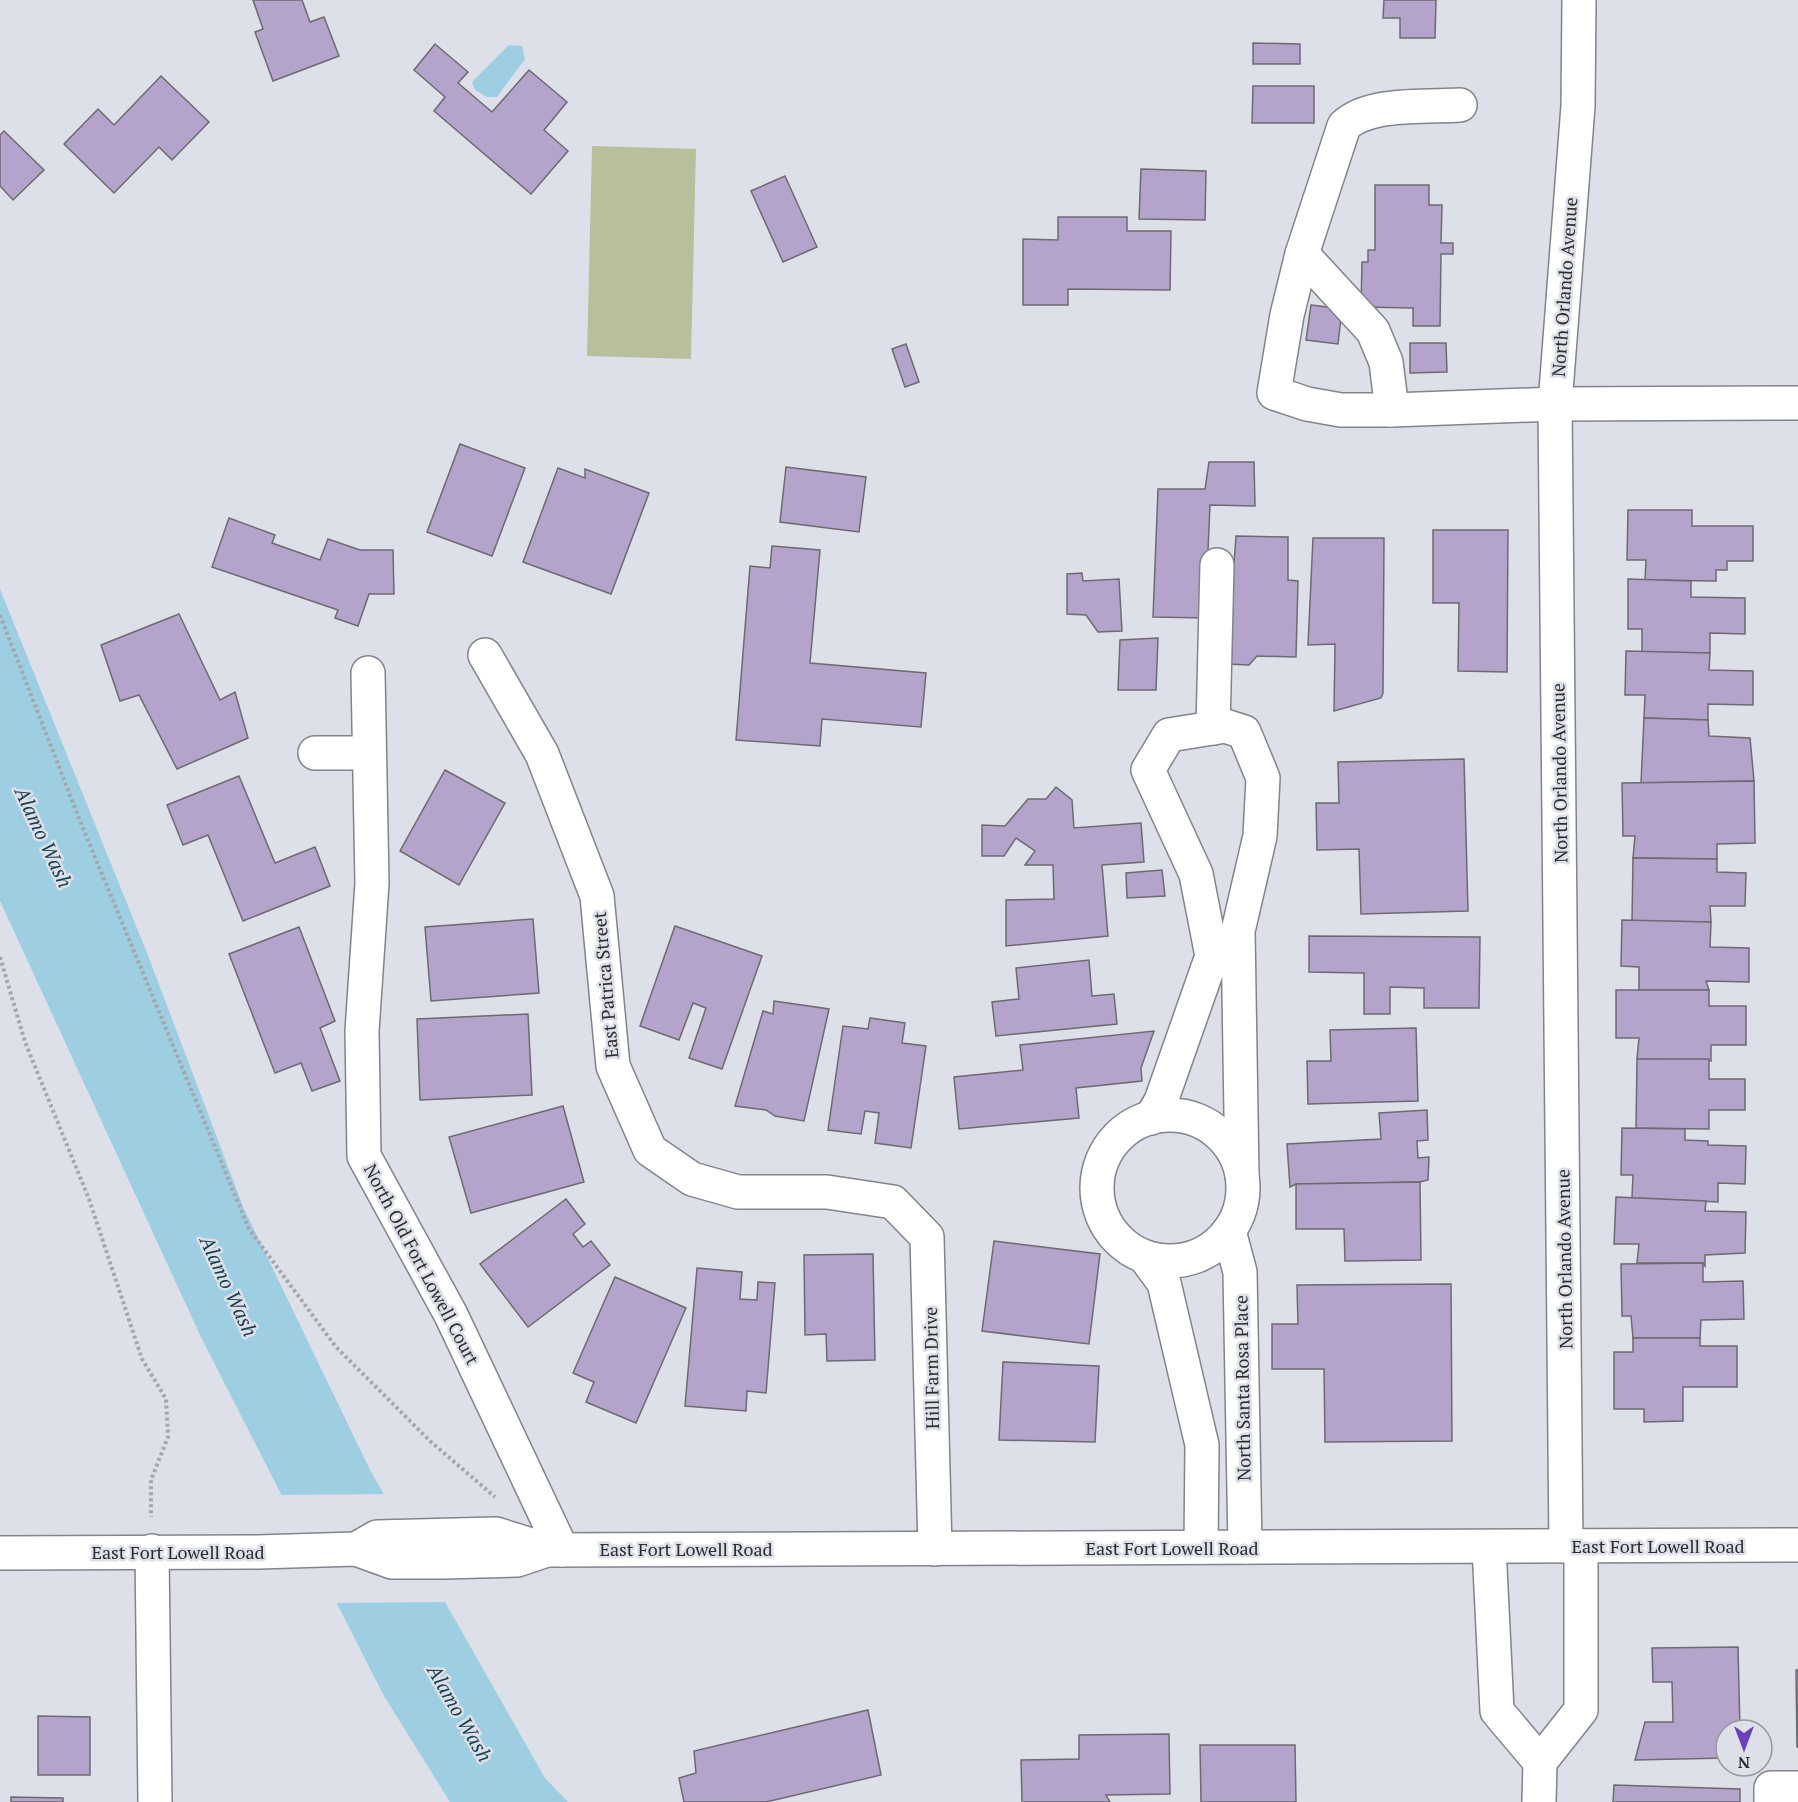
<svg xmlns="http://www.w3.org/2000/svg" width="1798" height="1802" font-family="'PT Serif',serif">
<style>
.green{fill:#b8bf9c}
.water{fill:#9dcee2}
.pier{fill:#dde0e8}
.building{fill:#b4a3ca;stroke:#6d6a71;stroke-width:1.5}
.lines{fill:none;stroke-linecap:round;stroke-linejoin:round}
.minor-casing{stroke:#81848b;stroke-width:36}
.path{stroke:#a3a6ac;stroke-width:4;stroke-dasharray:3 3;stroke-linecap:butt}
.minor{stroke:#fff;stroke-width:33}
.labels{text-anchor:middle;dominant-baseline:central;stroke-width:5;stroke-linejoin:round;paint-order:stroke}
.street-label{font-size:18px;fill:#2b2c2f;stroke:#dde0e8}
.water-label{font-size:20px;font-style:italic;fill:#184151;stroke:#dde0e8}
</style>
<rect width="100%" height="100%" fill="#dde0e8"/>
<path class="green" d="M592,146L696,149L691,359L587,356Z"/>
<g class="water">
<path d="M509,45L522,46L525,59L497,97H487L475,90L472,82Z"/>
<path d="M0,589L149,958L244,1209L370,1470L545,1778L568,1802H450L384,1696L201,1337L0,901Z"/>
</g>
<path class="pier" d="M388,1494L448,1602L332,1603L277,1495Z"/>
<g class="building">
<path d="M253,0H302L310,22L324,17L339,56L273,81L255,32L263,29Z"/>
<path d="M1384,0H1436L1435,38H1400V18H1383Z"/>
<path d="M1253,43L1300,44V64H1253Z"/>
<path d="M435,44L468,72L458,83L492,112L529,70L567,102L544,130L568,151L531,194L434,111L445,97L414,70Z"/>
<path d="M161,76L209,122L172,160L159,147L114,193L64,144L98,109L114,125Z"/>
<path d="M1253,86H1314V123H1252Z"/>
<path d="M4,131L44,170L13,200L0,186V135Z"/>
<path d="M1141,169L1206,171L1205,220L1139,219Z"/>
<path d="M785,176L817,247L783,262L751,191Z"/>
<path d="M1375,185H1429V205H1442L1441,243H1453V254H1441L1440,326H1413V308L1361,307L1362,262H1368V250H1375Z"/>
<path d="M1058,217H1127V231H1171L1170,290L1068,289V305H1023V239L1058,240Z"/>
<path d="M1311,305L1342,309L1338,344L1306,340Z"/>
<path d="M1410,343H1446L1447,372L1410,373Z"/>
<path d="M906,344L919,382L905,387L892,349Z"/>
<path d="M460,444L525,468L492,556L427,532Z"/>
<path d="M1209,462H1254L1255,506L1210,505L1205,618L1153,617L1158,489H1205Z"/>
<path d="M786,467L866,477L859,532L780,522Z"/>
<path d="M558,468L585,478V469L649,493L611,594L523,562Z"/>
<path d="M1628,510H1692V526H1753V561H1727V570H1716V581L1645,580L1646,560H1627Z"/>
<path d="M229,518L275,535L272,543L320,560L328,539L360,550H393L394,594H369L358,626L335,618L338,610L212,567Z"/>
<path d="M1433,530H1508L1507,672L1458,671L1459,603H1433Z"/>
<path d="M1236,536L1288,537V580L1298,581L1296,657L1257,656L1249,665L1227,664Z"/>
<path d="M1313,538H1384L1383,693L1381,698L1334,711L1335,644L1308,645Z"/>
<path d="M772,546L820,550L810,663L926,673L921,727L822,719L820,746L736,740L750,566L770,568Z"/>
<path d="M1082,573L1083,581L1119,579L1122,631L1098,632L1086,615L1067,614V574Z"/>
<path d="M1628,579L1691,581V597L1745,598V634L1710,633V653L1642,652V629H1628Z"/>
<path d="M179,614L220,700L235,692L248,738L177,769L139,695L120,701L101,645Z"/>
<path d="M1158,638L1156,690H1118L1120,640Z"/>
<path d="M1626,651L1710,653L1709,670L1753,671V705L1708,704V720L1644,718L1645,695H1625Z"/>
<path d="M1644,718L1708,720L1709,736L1750,738L1754,781L1641,783Z"/>
<path d="M1464,759L1468,911L1361,914L1359,849L1317,850L1316,803H1339L1338,762Z"/>
<path d="M445,770L505,803L459,885L400,851Z"/>
<path d="M239,776L275,863L315,847L330,886L243,921L208,835L183,845L167,805Z"/>
<path d="M1754,781L1755,843L1717,844V859L1633,858L1635,836H1623L1622,783Z"/>
<path d="M1056,787L1072,800L1074,828L1141,823L1144,862L1102,865L1108,936L1006,946V900L1054,899L1053,865H1025L1035,851L1016,838L1004,856H982V825L1005,826L1028,799H1046Z"/>
<path d="M1633,858L1717,859V872L1746,873L1745,906H1710L1711,922L1632,921Z"/>
<path d="M1162,870L1165,896L1127,898L1126,873Z"/>
<path d="M533,919L539,993L431,1001L425,927Z"/>
<path d="M1622,920L1711,922L1710,947L1749,948V982L1706,981L1709,990H1639V967L1621,966Z"/>
<path d="M675,926L762,956L722,1069L689,1058L706,1008L693,1003L679,1040L640,1026Z"/>
<path d="M299,927L335,1021L320,1028L340,1081L312,1091L301,1063L275,1073L229,954Z"/>
<path d="M1309,936L1480,937L1479,1008H1424V988L1390,987V1014H1364V973L1309,972Z"/>
<path d="M1089,960L1092,996L1114,994L1117,1024L996,1036L992,1002L1019,999L1016,968Z"/>
<path d="M1616,990H1709V1006H1746V1045H1711V1061L1637,1059L1639,1038H1616Z"/>
<path d="M774,1001L829,1009L804,1121L775,1116L766,1110L735,1106L763,1011L773,1014Z"/>
<path d="M528,1014L532,1095L420,1100L417,1019Z"/>
<path d="M870,1018L905,1023L902,1043L926,1046L911,1148L875,1143L879,1113L865,1111L861,1134L828,1130L843,1026L868,1029Z"/>
<path d="M1416,1028L1418,1101L1308,1104L1307,1061H1331L1330,1030Z"/>
<path d="M1154,1031L1141,1068L1142,1081L1076,1088L1079,1118L959,1129L954,1077L1023,1070L1020,1045Z"/>
<path d="M1637,1059H1709V1079H1745V1110H1709V1129L1636,1128Z"/>
<path d="M563,1106L584,1182L471,1213L449,1137Z"/>
<path d="M1427,1110L1428,1140L1417,1141L1418,1158L1429,1157L1428,1180L1420,1182L1296,1184L1290,1187L1287,1144L1381,1139L1379,1113Z"/>
<path d="M1622,1128L1685,1129V1140L1708,1141V1145L1746,1146L1745,1184L1718,1183V1202L1632,1198L1633,1175H1621Z"/>
<path d="M1420,1182L1421,1260L1345,1261L1344,1229H1296V1184Z"/>
<path d="M1616,1197L1706,1201L1705,1211L1746,1212L1745,1253L1705,1255V1266L1703,1263H1637L1639,1244H1614Z"/>
<path d="M566,1199L585,1224L573,1234L583,1247L591,1241L610,1265L528,1327L480,1264Z"/>
<path d="M994,1241L1100,1254L1089,1344L982,1331Z"/>
<path d="M873,1254L875,1360L827,1361L826,1334L805,1335L804,1255Z"/>
<path d="M1703,1263V1282L1743,1281L1744,1319L1701,1320L1700,1338H1633L1631,1316H1622L1621,1264Z"/>
<path d="M697,1268L742,1272L740,1299L757,1300L758,1282L775,1283L766,1393L747,1391L746,1411L685,1406Z"/>
<path d="M615,1277L686,1308L636,1423L586,1402L594,1382L573,1373Z"/>
<path d="M1451,1284L1452,1441L1325,1442L1324,1369H1272V1324H1298L1297,1285Z"/>
<path d="M1633,1338H1700V1346H1737V1387H1683V1421L1644,1422V1409H1614V1352H1633Z"/>
<path d="M1003,1362L1099,1366L1095,1442L999,1440Z"/>
<path d="M1738,1647L1740,1730H1726V1758L1635,1760L1645,1722H1673L1672,1682H1653L1652,1648Z"/>
<path d="M1796,1670H1798V1747H1797Z"/>
<path d="M868,1710L881,1775L766,1802H684L679,1778L696,1773L694,1751Z"/>
<path d="M38,1716L90,1717V1775H38Z"/>
<path d="M1169,1734L1170,1794L1106,1795L1110,1802H1022L1021,1760L1079,1759V1735Z"/>
<path d="M1200,1745H1295L1296,1802H1201Z"/>
<path d="M1614,1785L1740,1789V1802H1613Z"/>
<path d="M11,1797L63,1798V1802H11Z"/>
</g>
<g class="lines">
<defs>
<g id="minor">
<path d="M1460,105C1426,107 1369,102 1344,126L1302,254L1287,315L1274,393L1307,404L1341,410H1392L1555,404L1798,403"/>
<path d="M1302,254L1373,331L1386,362L1392,410"/>
<path d="M485,655L542,754L597,896L613,1066L650,1150L692,1179L738,1192H827L893,1202L927,1237L935,1549"/>
<path d="M368,673L372,883L362,1031L364,1156L451,1315L562,1550"/>
<path d="M1213,728L1217,565"/>
<path d="M315,753H369"/>
<circle cx="1170" cy="1188" r="73"/>
<path d="M1151,1118L1161,1101L1212,956L1196,874L1148,770L1169,735L1225,726L1244,732L1263,778L1260,836L1238,931L1242,1175"/>
<path d="M1229,1231L1240,1272L1245,1547"/>
<path d="M1145,1257L1164,1283L1202,1445L1201,1547"/>
<path d="M1566,1546L1555,404L1578,106L1579,0"/>
<path d="M1489,1547L1497,1711L1540,1762"/>
<path d="M356,1549L377,1537L496,1534L547,1550L1798,1545"/>
<path d="M152,1551L155,1802"/>
<path d="M0,1553L258,1552L356,1549L392,1562H444L517,1560L547,1550"/>
<path d="M1539,1802L1540,1762L1581,1710V1546"/>
<path d="M1771,1802V1788H1798"/>
</g>
</defs>
<use href="#minor" class="minor-casing"/>
<g class="path">
<path d="M0,615L80,821L249,1229L336,1347L430,1441L495,1497"/>
<path d="M0,957L25,1042L89,1199L142,1359L166,1399L168,1437L151,1480V1517"/>
</g>
<use href="#minor" class="minor"/>
</g>
<g class="labels">
<g class="street-label">
<text transform="translate(1564 287) rotate(-86)">North Orlando Avenue</text>
<text transform="translate(1559 773) rotate(-91)">North Orlando Avenue</text>
<text transform="translate(605 985) rotate(-95)">East Patrica Street</text>
<text transform="translate(1564 1259) rotate(-91)">North Orlando Avenue</text>
<text transform="translate(422 1264) rotate(62)">North Old Fort Lowell Court</text>
<text transform="translate(931 1368) rotate(-91)">Hill Farm Drive</text>
<text transform="translate(1242 1388) rotate(-91)">North Santa Rosa Place</text>
<text x="1658" y="1546">East Fort Lowell Road</text>
<text x="1172" y="1548">East Fort Lowell Road</text>
<text x="686" y="1549">East Fort Lowell Road</text>
<text x="178" y="1552">East Fort Lowell Road</text>
</g>
<g class="water-label">
<text transform="translate(44 837) rotate(65)">Alamo Wash</text>
<text transform="translate(229 1286) rotate(65)">Alamo Wash</text>
<text transform="translate(460 1713) rotate(60)">Alamo Wash</text>
</g>
</g>
<g transform="translate(1744 1748) rotate(180)"><circle r="28" fill="#dde0e8" stroke="#96989e" stroke-width="1.5"/>
<path d="M0-4.5L10 22L0 15L-10 22Z" fill="#6941ba"/>
<text y="-9" font-size="16" font-weight="bold" text-anchor="middle" fill="#2b2c2f">N</text>
</g>
</svg>
